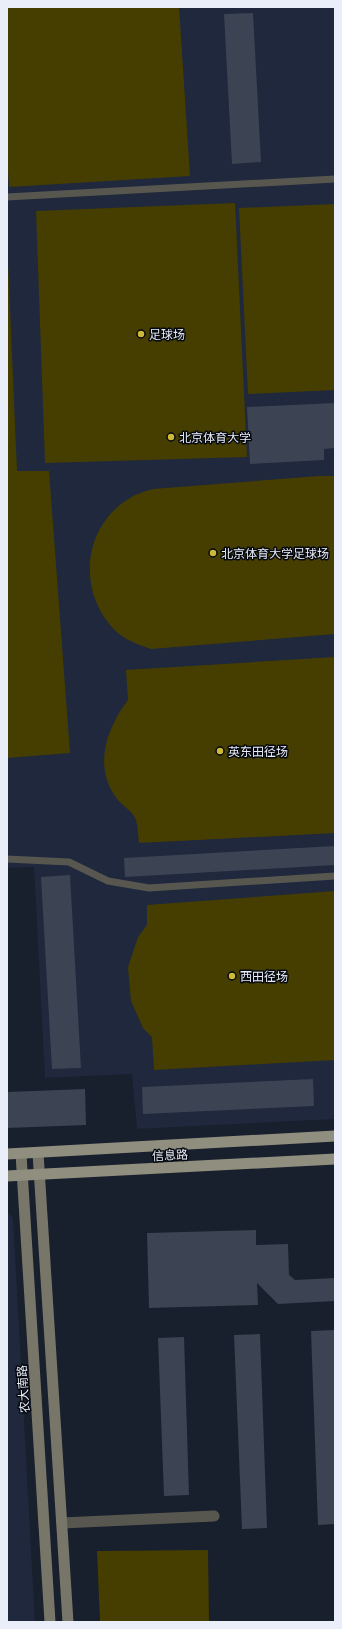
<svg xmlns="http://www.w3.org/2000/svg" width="342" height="1629" font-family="'Noto Sans','Noto Sans SC',sans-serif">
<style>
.built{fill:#1f283c}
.green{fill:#463e01}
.building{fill:#3c4353}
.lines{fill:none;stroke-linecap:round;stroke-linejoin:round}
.service{stroke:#58574f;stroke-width:7}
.minor{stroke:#58574f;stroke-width:11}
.secondary{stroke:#787669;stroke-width:11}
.primary{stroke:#908e7e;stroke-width:11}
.poi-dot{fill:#ccb939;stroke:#06090f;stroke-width:1.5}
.labels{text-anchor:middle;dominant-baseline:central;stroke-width:3;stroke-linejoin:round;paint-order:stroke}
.poi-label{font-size:12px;fill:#e9eef8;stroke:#06090f;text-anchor:start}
.street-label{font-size:12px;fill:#e9eef8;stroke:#06090f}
</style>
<rect width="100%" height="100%" fill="#181f2d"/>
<g class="built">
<path d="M7,7H335V1119L137,1129L132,1074L45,1078L34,867L7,868Z"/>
<path d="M7,1212L13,1218L35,1622H7Z"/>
</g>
<g class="green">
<path d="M7,7H179L190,176L9,187L7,155Z"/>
<path d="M235,203L247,457L45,463L36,211Z"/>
<path d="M335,204V390L248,394L239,208Z"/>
<path d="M7,240L17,471H49L70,753L7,758Z"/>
<path d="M319,476H335V634L151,649C136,644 120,638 110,625C70,576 92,503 153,489Z"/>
<path d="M335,657V833L139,843C138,836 138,822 134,816C130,810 122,805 117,799C93,767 106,729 128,700L126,670Z"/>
<path d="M335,891V1060L154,1070L152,1037L143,1028L131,1001L128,967L138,937L147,925V905Z"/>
<path d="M208,1550L209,1622H100L97,1551Z"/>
</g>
<g class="building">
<path d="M253,13L261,162L232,164L224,14Z"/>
<path d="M335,403V448L324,449V460L250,464L247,407Z"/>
<path d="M335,846V865L125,877L124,858Z"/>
<path d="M70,875L81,1068L52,1069L41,877Z"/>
<path d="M313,1079L314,1106L143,1114L142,1087Z"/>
<path d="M85,1089L86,1125L7,1128V1092Z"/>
<path d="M256,1230V1245L288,1244L289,1275L295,1280L335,1278V1301L278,1304L257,1283L258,1305L149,1308L147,1233Z"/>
<path d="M335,1330V1524L318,1525L311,1331Z"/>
<path d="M260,1334L267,1528L242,1529L234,1335Z"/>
<path d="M184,1337L189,1495L164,1496L158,1338Z"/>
</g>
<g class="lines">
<g class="service">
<path d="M7,197L335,179"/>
<path d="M7,859L69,862L108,881L149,888L335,876"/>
</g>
<path class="minor" d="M62,1523L214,1516"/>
<g class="secondary">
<path d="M38,1153L68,1622"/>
<path d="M21,1154L50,1622"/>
</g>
<g class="primary">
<path d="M7,1154L335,1136"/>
<path d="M7,1176L335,1159"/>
</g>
</g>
<g class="poi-dot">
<circle cx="141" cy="334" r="4"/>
<circle cx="171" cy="437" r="4"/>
<circle cx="213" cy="553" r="4"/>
<circle cx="220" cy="751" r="4"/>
<circle cx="232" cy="976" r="4"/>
</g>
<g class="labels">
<g class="poi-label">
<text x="149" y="334">足球场</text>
<text x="179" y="437">北京体育大学</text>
<text x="221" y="553">北京体育大学足球场</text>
<text x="228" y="751">英东田径场</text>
<text x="240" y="976">西田径场</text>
</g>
<g class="street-label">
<text transform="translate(170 1155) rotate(-3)">信息路</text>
<text transform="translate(23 1389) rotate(-94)">农大南路</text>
</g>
</g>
<rect width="342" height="1629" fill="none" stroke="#e9eef8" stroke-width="16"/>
</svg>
